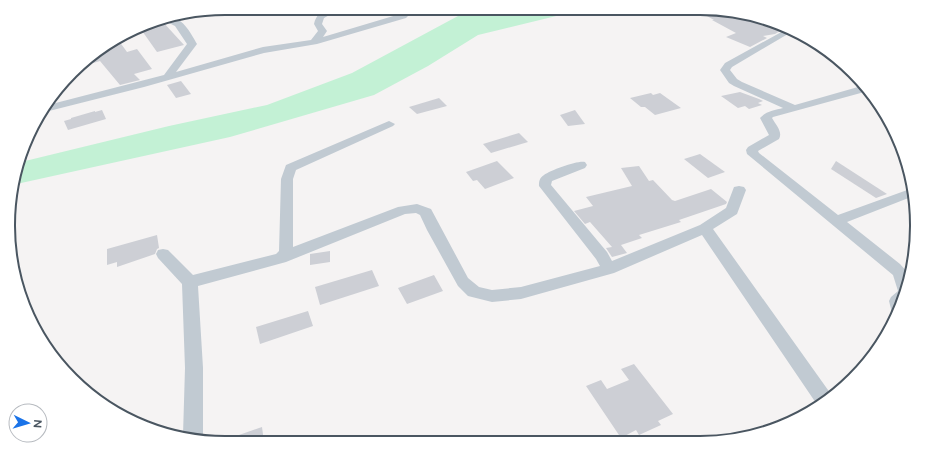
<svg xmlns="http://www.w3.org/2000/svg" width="925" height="451" font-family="Figtree,sans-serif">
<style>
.green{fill:#c3f1d5}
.building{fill:#cdcfd5}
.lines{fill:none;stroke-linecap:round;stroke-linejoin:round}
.minor{fill:#c1cad2;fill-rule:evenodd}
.rim{fill:none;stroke:#4a5661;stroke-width:2}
</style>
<rect width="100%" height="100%" fill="#f5f3f3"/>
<path class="green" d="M481,8H589L478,35L428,66L374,95L230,137L12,185L21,162L169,126L267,105L352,73L458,16Z"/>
<g class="building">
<path d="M701,8H714L769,23L782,30L775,34L763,36L767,38L750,47L726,37L736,33L712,20H714L707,16L713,15Z"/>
<path d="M158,20L162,21L184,45L157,52L140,28Z"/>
<path d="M119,41L127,52L137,49L152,69L134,74L140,80L120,85L100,61L80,67L93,53Z"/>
<path d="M181,81L191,94L176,98L167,85Z"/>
<path d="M740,92L759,99L763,101L758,103L762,105L749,109L745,106L738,108L721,96Z"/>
<path d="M651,93L653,95L660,93L681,108L655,115L645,107H641L630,98Z"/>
<path d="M439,98L447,106L417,114L409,107Z"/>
<path d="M102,110L106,119L68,130L64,121L71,119V118L95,111V112Z"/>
<path d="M575,110L585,124L568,126L560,115Z"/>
<path d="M519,133L528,142L491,153L483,144Z"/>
<path d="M700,154L725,172L708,178L684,159Z"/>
<path d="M497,161L514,178L485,189L477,180L473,181L466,172Z"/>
<path d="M836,161L887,194L876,198L831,169Z"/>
<path d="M639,166L649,181L653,180L672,200L675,201L711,189L727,202L726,204L679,220L681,222L639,235L642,238L621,245L627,253L612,257L606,248L612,247L590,222L585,224L574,211L593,206L586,197L632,186L621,168Z"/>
<path d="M157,235L159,248L157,249L155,254L117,267V262L107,265V249Z"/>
<path d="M330,251V262L310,265V254Z"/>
<path d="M372,270L379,286L320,305L315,287Z"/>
<path d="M434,275L443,291L407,304L398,288Z"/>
<path d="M308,311L313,326L260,344L256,327Z"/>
<path d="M634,364L673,414L658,421L661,425L639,435L636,430L621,438L586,386L601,380L607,389L629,380L621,369Z"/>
<path d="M262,427L264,442L223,443L222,441Z"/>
</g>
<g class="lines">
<g class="minor">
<path d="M330,8H342L324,18L322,24L327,31L323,37L400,14L401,13L397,8H405L410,14L406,18L317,44L264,53L144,87L41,113L44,106L164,75L187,44L175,26L161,19C164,18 168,17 171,17C183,18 192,35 197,44L176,72L263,47L311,40L318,31L314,24C316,15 321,11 330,8Z"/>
<path d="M786,28L793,31L732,67L730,70L737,79L742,82L795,105L865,85L868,91L773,117L772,118C776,125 783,132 779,139L758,151L759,153L838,215L910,189L911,197L847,222L900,264L908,273L897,314L892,313L889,301L891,297L898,291L893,275L747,154L746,150L748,147L769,135L760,118C766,111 775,110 783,108L734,86L729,83L720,70L725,63L785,30Z"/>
<path d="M389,121L395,124L393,126L296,170L293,179V247L398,207L417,204L431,209L468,278L479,287L492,290L521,287L600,266L596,259L539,186C539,182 539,178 544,175C551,170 578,160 585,162L587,165L585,168L552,181L551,185L607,252L612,261L700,225L726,208L734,187L739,186L744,187L746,190L737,214L713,229L833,397L818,406L702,235L614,273L521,299L492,302L468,296L458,286L427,230L420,215L416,213L405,214L286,262L198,286L203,368V438L202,440L183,435L185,368L182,284L158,258L156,254L158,250L163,249L168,250L193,275L276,254L279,251L281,179L286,165Z"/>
</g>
</g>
<path d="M0 0H925V451H0ZM225 15H700A210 210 0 0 1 910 225V226A210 210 0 0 1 700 436H225A210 210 0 0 1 15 226V225A210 210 0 0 1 225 15Z" fill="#fff" fill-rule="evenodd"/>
<path class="rim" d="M225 15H700A210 210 0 0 1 910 225V226A210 210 0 0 1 700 436H225A210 210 0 0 1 15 226V225A210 210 0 0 1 225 15Z"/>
<g transform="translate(28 423) rotate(95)"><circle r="19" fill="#ffffff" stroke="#b7bbc0"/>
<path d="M0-3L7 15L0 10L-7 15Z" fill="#1a73e8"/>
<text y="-6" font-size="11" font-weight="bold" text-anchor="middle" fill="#4a5661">N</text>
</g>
</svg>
